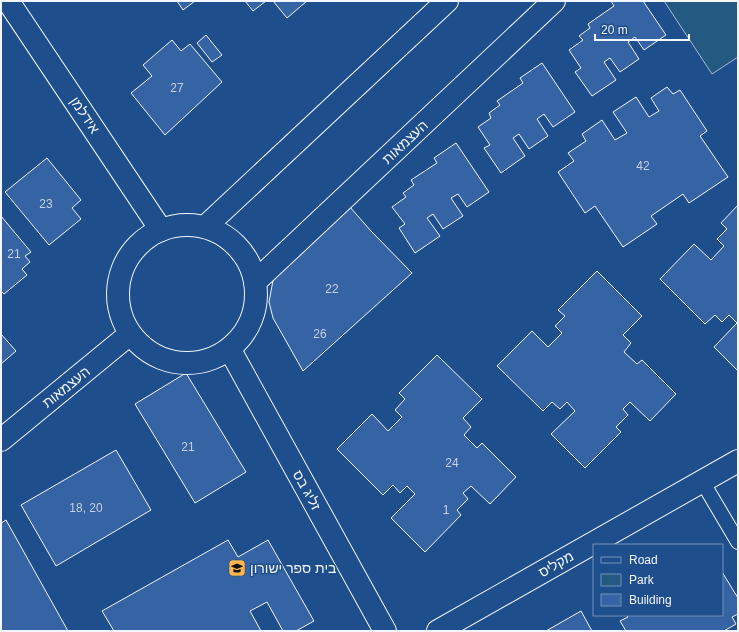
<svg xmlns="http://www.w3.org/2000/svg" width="739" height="632" font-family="Arial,'Noto Sans Hebrew',sans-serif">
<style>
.green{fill:#245a82;stroke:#a8bbd7}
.building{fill:#3563a3;stroke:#f2f6ff}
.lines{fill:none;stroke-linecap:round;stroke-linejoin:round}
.lane-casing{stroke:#f2f6ff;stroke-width:16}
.street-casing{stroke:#f2f6ff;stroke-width:24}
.secondary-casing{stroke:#f2f6ff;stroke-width:24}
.lane{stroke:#1f4e8c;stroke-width:14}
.street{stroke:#1f4e8c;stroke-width:22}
.secondary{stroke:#1f4e8c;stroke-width:22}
.labels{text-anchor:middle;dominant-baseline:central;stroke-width:3;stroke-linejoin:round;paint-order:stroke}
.number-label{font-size:12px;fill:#c3d1e8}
.street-label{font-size:14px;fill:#f2f6ff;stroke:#1f4e8c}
.poi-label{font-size:14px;fill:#f2f6ff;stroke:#1f4e8c;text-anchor:start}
</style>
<rect width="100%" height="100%" fill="#1f4e8c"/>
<path class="green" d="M664,1H738V57L712,74Z"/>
<g class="building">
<path d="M177,1H195L183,10Z"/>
<path d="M245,1H266L253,11Z"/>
<path d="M273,1H307L287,18Z"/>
<path d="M611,1H643L666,35L644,50L635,37L628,42L639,59L620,72L610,58L604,62L616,80L592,96L575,72L581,68L569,50L583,40L579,36L590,28L588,24L614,6Z"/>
<path d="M206,35L222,55L212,62L197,43Z"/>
<path d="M172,40L181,51L190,44L222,82L165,135L131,93L152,76L143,65Z"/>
<path d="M542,63L575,112L553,127L544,114L537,119L548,136L529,149L519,134L513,138L525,156L501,173L484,148L490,145L478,127L491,118L489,113L500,105L497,101L523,83L520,78Z"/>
<path d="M667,87L673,94L680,90L707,131L700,136L728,177L689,203L683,194L651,216L657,224L623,247L595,206L585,213L558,172L574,161L568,153L586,141L582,134L602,120L615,140L627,133L613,112L636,97L649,117L659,111L651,98Z"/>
<path d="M456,143L489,192L467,207L458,194L451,198L463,216L443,229L433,214L427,218L440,236L415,253L399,228L405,224L392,207L406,197L403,193L414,185L411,180L437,163L434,158Z"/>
<path d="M47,158L81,200L72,208L81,219L49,245L5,192Z"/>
<path d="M738,205V371L714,347L737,323L729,315L722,322L715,315L705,324L660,279L694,244L711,260L724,246L717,239L727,229L721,223Z"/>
<path d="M349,206L371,231L412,273L303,371L273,318L269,302L274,275Z"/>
<path d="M1,216L31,252L25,256L30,262L22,269L27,275L4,294L1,291Z"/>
<path d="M597,271L642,316L623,335L631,343L624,352L637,364L642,360L676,394L650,421L630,402L623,409L628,415L616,427L621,432L585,468L551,434L575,411L567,402L560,409L552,402L543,411L497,366L532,331L548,347L562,333L555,326L565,316L558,310Z"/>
<path d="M1,334L16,351L1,364Z"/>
<path d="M437,355L482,399L463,418L471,427L464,435L477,448L482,443L516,477L490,504L471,486L463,493L468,499L457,510L461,515L425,552L391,518L415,494L407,486L400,493L393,485L383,495L337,449L372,414L388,431L402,417L395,410L405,399L399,393Z"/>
<path d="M186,373L246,472L195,503L135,404Z"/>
<path d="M116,450L151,510L56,566L21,505Z"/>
<path d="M6,520L68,631H1V523Z"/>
<path d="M228,540L238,557L268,540L314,621L296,631H283L267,602L250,611L261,631H114L102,611Z"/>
<path d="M722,572L738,598V614L732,617L736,624L724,631H626L620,621L628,617L626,615H722Z"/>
<path d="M581,611L592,631H546Z"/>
</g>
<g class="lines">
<defs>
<path id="lane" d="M702,481L738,542"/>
<g id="street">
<path d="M8,1L161,230"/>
<path d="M230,350L385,631"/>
<path d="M438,631L738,461"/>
</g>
<g id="secondary">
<circle cx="187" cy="294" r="69"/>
<path d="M205,227L447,1"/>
<path d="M255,282L554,1"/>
<path d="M1,440L130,334"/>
</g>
</defs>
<use href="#lane" class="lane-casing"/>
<use href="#street" class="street-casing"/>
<use href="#secondary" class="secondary-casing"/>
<use href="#lane" class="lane"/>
<use href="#street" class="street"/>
<use href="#secondary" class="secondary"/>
</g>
<defs>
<symbol id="school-square" viewBox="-11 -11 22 22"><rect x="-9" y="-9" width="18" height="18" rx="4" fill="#ffb74d" stroke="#1f4e8c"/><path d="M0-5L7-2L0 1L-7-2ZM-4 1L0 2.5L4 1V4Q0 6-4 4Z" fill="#111"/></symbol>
</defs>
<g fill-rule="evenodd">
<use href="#school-square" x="227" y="558" width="20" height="20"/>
</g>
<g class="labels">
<g class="number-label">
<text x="177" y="88">27</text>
<text x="643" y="166">42</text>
<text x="46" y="204">23</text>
<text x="14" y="254">21</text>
<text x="332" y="289">22</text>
<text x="320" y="334">26</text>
<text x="188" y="447">21</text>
<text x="452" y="463">24</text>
<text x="86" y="508">18, 20</text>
<text x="446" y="510">1</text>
</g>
<g class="street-label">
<text transform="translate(85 115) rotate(56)">אידלמן</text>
<text transform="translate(405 142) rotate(-43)">העצמאות</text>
<text transform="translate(66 387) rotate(-39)">העצמאות</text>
<text transform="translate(307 490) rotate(61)">זליג בס</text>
<text transform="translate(556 564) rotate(-30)">מקליס</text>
</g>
<g class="poi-label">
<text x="250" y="568">בית ספר ישורון</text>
</g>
</g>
<rect width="739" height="632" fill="none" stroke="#f2f6ff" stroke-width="4"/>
<rect x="593" y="544" width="130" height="72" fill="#1f4e8c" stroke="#7391ba"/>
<rect x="601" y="557" width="20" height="6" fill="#1f4e8c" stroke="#7391ba"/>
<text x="629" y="564" font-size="12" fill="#f2f6ff">Road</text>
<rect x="601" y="574" width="20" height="12" fill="#245a82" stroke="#7391ba"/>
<text x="629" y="584" font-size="12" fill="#f2f6ff">Park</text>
<rect x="601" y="594" width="20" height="12" fill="#3563a3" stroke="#7391ba"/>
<text x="629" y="604" font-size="12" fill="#f2f6ff">Building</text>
<path d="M595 34v6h94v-6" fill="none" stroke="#f2f6ff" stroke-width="2"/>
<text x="601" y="34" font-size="12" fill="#f2f6ff" stroke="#1f4e8c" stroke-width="3" paint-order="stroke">20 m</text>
</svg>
